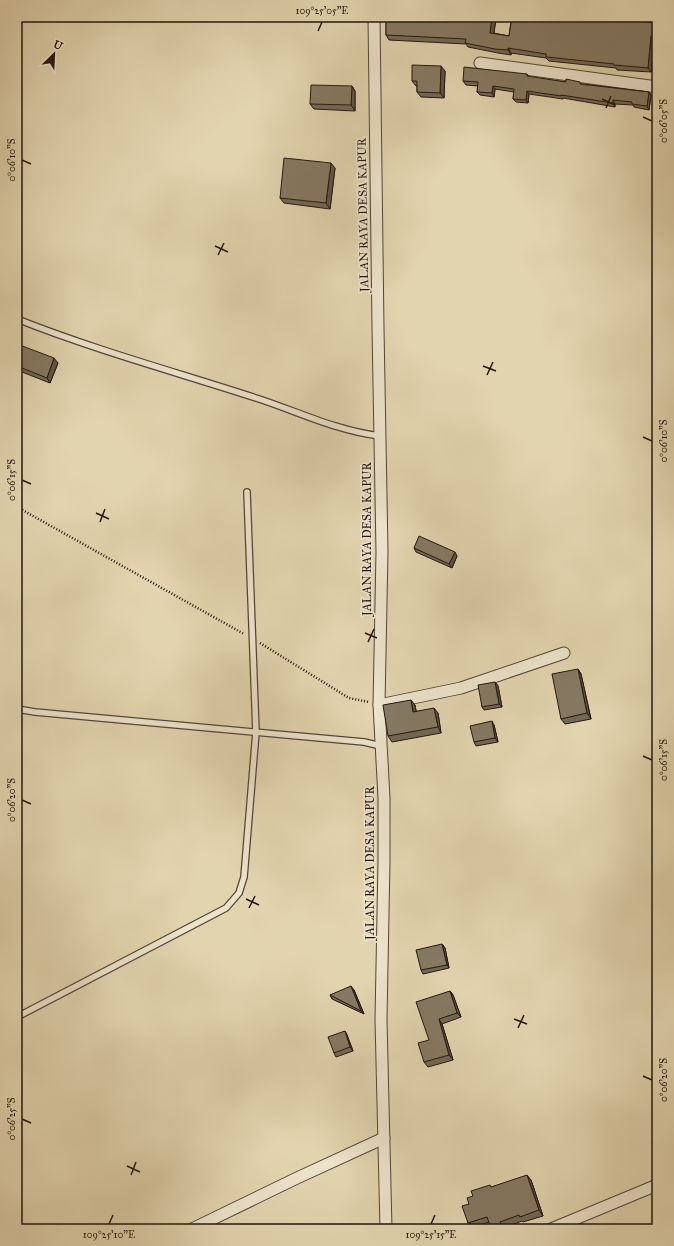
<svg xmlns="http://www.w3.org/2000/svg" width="674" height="1246" font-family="'IM FELL Great Primer',serif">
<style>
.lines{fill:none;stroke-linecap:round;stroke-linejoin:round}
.service-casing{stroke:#504638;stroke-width:8}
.minor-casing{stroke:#504638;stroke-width:13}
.path{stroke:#201610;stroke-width:2.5;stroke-dasharray:1 2;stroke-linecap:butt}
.service{stroke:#ece3cb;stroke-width:5.5}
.minor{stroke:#ece3cb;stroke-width:11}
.wall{fill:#726855;stroke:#201610;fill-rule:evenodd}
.shaded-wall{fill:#5d5545;stroke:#201610}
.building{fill:#857963;stroke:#201610}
.ticks{fill:none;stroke:#201610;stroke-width:1.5}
.labels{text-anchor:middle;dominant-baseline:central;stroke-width:3.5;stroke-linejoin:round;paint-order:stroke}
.street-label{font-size:12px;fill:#201610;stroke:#ece3cb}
.neatline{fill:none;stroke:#201610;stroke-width:1.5}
.ticks-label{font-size:10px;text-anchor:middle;fill:#201610}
</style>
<rect width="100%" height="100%" fill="#e2d4af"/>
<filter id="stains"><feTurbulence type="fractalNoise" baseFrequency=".005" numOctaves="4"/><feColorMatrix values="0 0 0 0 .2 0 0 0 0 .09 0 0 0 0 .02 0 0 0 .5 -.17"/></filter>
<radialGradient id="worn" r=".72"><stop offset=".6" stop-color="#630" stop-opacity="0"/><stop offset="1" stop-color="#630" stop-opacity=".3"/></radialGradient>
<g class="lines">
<defs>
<g id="service">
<path d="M17,319C95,350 176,372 256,398C297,411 337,431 380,436"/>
<path d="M17,709L35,712L364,742L381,746"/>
<path d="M17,1017L226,908L239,893L244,877L256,732L247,492"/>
</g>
<g id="minor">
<path d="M374,17L378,328L382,552L379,705L384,798V861L381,1020L386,1229"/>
<path d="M480,63L657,87"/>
<path d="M379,705L461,688L564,653"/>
<path d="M192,1229L297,1178L384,1138"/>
<path d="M551,1229L657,1185"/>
</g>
</defs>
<use href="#service" class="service-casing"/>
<use href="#minor" class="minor-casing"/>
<g class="path">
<path d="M17,507L244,634"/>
<path d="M260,643L349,698L369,702"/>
</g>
<use href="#service" class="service"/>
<use href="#minor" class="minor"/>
</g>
<g class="wall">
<path d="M386,17H617L637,21L657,23V41H655L651,72L617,70L616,68L549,61L546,58L511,53V55L498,53L468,47L466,44L389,40L386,35ZM496,19L511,21L509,36L494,33Z"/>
<path d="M445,71L444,98L421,97L417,92V86H416L412,81Z"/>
<path d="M527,74L529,77L566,82L649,92L651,95L649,110L634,107L633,105L615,104V107L563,98V99L529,94L528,103L516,102L513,99L514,92L495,89L494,97L480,95L477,92L478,86L466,85L463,81Z"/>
<path d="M352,86L355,91V111L314,109L310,104Z"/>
<path d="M335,168L330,209L284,203L280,198Z"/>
<path d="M17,344L58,363L50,383L17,370Z"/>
<path d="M414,548L457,556L452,568L416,552Z"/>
<path d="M578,669L581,674L591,719L565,724L561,719Z"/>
<path d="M495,682L498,686L502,707L484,710L482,707Z"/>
<path d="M415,705L416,711L438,713L441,733L392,742L388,736Z"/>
<path d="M494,725L498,742L476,746L474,742Z"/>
<path d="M442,944L445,948L449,968L423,974L421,970Z"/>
<path d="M354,990L364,1014L332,999L330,995Z"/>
<path d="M450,991L453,995L461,1017L442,1024L453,1060L428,1067L424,1062L429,1040Z"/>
<path d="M345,1031L347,1035L353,1051L336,1057L334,1053Z"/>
<path d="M531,1180L543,1216L523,1222L522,1221L504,1228L505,1229H491L489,1222L472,1228L468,1223L469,1204L473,1196L491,1187Z"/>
</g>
<g class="shaded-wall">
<path d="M492,17H495L496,19L493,37L490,33Z"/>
<path d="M651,36L655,41L651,72L648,68Z"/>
<path d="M508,48L511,53V55L508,50Z"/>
<path d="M441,66L445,71L444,98L440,93Z"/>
<path d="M352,86L355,91V111L351,105Z"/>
<path d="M493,86L495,89L494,97L492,93Z"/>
<path d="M527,91L529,94L528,103L526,100Z"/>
<path d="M649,92L651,95L649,110L647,106Z"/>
<path d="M613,100L615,104V107L613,103Z"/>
<path d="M331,163L335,168L330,209L326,203Z"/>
<path d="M54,358L58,363L50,383L47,378Z"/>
<path d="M455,552L457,556L452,568L449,564Z"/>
<path d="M578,669L581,674L591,719L587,713Z"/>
<path d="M495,682L498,686L502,707L499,704Z"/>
<path d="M411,700L415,705L417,717L413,712Z"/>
<path d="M434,708L438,713L441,733L438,727Z"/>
<path d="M492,721L494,725L498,742L495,738Z"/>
<path d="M442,944L445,948L449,968L447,965Z"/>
<path d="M351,986L354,990L364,1014L361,1011Z"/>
<path d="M450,991L453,995L461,1017L457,1013Z"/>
<path d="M439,1019L442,1024L453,1060L449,1055Z"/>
<path d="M345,1031L347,1035L353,1051L350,1047Z"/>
<path d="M527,1175L531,1180L543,1216L539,1210Z"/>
</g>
<g class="building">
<path d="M386,17H492L490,33L509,36L512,17H617L637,21L657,23V37L651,36L648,68L614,65V64L546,57V54L508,48V50L495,49L465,43L466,39L386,35Z"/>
<path d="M412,65L441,66L440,93L417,92V81H412Z"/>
<path d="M464,67L527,74V76L566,82V79L580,82V84L649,92L647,106L632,104V102L613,100V103L561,95V96L527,91L526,100L513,99L514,89L493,86L492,93L477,92L478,82L463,81Z"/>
<path d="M311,85L352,86L351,105L310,104Z"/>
<path d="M284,158L331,163L326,203L280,198Z"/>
<path d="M17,344L54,358L47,378L17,366Z"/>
<path d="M419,536L455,552L449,564L414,548Z"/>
<path d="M578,669L587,713L561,719L552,674Z"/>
<path d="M495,682L499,704L482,707L478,685Z"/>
<path d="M411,700L413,712L434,708L438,727L388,736L383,705Z"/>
<path d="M492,721L495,738L474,742L470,726Z"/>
<path d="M442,944L447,965L421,970L416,950Z"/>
<path d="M351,986L361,1011L330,995Z"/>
<path d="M450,991L457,1013L439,1019L449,1055L424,1062L418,1043L429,1040L416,1002Z"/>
<path d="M345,1031L350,1047L334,1053L328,1037Z"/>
<path d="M527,1175L539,1210L520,1217L519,1215L500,1222L501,1224L491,1228L487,1217L468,1223L462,1206L469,1204L467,1198L473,1196L471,1191L490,1185L491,1187Z"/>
</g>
<path class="ticks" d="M318,31L322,22M602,99L615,105M606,108L611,96M643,117L652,121M22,160L31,164M215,246L228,252M218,255L224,243M483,366L496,371M487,375L493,362M643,437L652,441M22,480L31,484M96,513L109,519M100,522L105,509M365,633L377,638M368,642L374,629M643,756L652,760M22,800L31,804M246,899L259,905M249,908L255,896M514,1019L527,1024M518,1028L524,1015M643,1076L652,1080M22,1119L31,1123M127,1166L140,1172M131,1175L136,1162M109,1224L113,1215M431,1224L435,1215"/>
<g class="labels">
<g class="street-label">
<text transform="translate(363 215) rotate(-91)">JALAN RAYA DESA KAPUR</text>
<text transform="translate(367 539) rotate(-90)">JALAN RAYA DESA KAPUR</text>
<text transform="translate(370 863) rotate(-90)">JALAN RAYA DESA KAPUR</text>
</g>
</g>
<rect width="674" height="1246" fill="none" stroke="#e2d4af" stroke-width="44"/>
<g transform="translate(54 54) rotate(24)" stroke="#ece3cb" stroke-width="3" paint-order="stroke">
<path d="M0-3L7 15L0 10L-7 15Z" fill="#201610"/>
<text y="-6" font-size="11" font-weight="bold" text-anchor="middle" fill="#201610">U</text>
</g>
<rect x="22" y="22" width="630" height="1202" class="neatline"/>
<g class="ticks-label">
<text x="322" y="14">109°25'05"E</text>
<text transform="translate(663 121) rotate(-90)" y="4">0°06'05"S</text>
<text transform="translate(11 160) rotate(-90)" y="4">0°06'10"S</text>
<text transform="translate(663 441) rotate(-90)" y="4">0°06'10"S</text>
<text transform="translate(11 480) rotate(-90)" y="4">0°06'15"S</text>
<text transform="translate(663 760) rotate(-90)" y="4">0°06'15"S</text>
<text transform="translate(11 800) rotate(-90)" y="4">0°06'20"S</text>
<text transform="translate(663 1080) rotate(-90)" y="4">0°06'20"S</text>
<text transform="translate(11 1119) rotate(-90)" y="4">0°06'25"S</text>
<text x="109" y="1238">109°25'10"E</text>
<text x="431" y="1238">109°25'15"E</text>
</g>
<rect width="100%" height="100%" filter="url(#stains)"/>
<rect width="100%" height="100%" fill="url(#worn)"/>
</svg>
